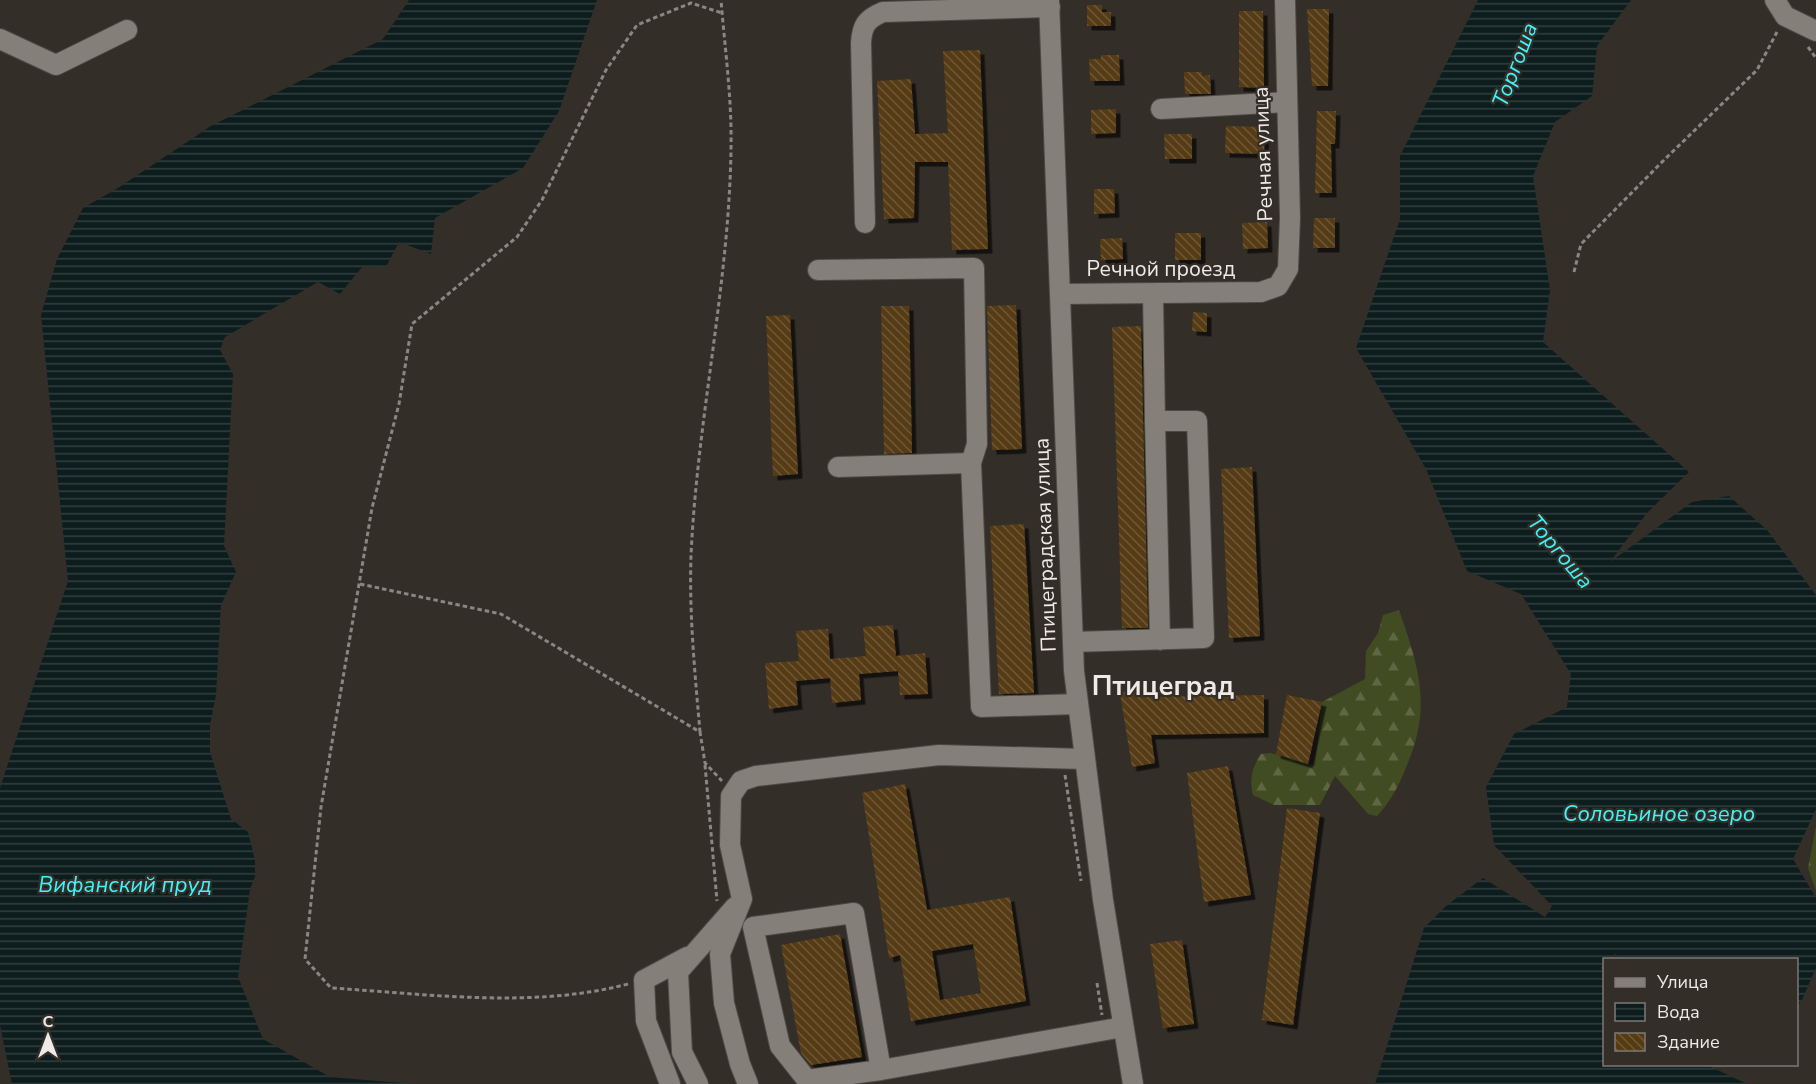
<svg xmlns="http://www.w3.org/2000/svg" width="1816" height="1084" font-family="'Nunito Sans',sans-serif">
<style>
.forest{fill:url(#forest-firs)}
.water{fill:url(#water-rules)}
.building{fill:url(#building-back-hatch);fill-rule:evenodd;filter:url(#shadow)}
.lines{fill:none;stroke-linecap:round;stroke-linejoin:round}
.minor-casing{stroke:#4d4944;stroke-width:22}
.path{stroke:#8a8681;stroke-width:3;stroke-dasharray:4.5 3;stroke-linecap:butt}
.minor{stroke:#847f78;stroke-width:20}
.labels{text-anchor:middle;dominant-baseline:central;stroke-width:4.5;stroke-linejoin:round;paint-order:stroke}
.street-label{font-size:21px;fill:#eeeae7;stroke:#332e28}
.water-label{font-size:22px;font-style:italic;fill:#40f3f9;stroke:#332e28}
.district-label{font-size:27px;font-weight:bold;fill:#eeeae7;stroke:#332e28}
</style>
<defs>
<pattern id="forest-firs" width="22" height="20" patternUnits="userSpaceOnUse" patternTransform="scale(1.5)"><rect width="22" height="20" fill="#424c22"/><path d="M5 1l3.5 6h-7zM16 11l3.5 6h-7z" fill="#5e6642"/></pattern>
<pattern id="water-rules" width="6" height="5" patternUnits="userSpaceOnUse" patternTransform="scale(1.5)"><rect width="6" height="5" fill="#0d1d1d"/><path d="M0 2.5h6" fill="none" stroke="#313e3e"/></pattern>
<pattern id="building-back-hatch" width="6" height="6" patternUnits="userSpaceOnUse" patternTransform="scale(1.5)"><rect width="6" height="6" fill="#553b14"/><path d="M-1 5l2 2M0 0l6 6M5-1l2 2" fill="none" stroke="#6e5836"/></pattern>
<filter id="shadow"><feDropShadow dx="4.5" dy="4.5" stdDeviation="0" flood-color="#0009"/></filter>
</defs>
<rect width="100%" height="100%" fill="#332e28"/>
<g class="forest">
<path d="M1399,610C1419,667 1432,707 1407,765C1399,785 1392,800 1377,816L1368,814L1335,776L1320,805H1274L1253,795C1249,778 1252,768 1261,754L1271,753L1315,766L1322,702L1365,679L1366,651L1378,633L1383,615Z"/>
<path d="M1816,826V891L1808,868Z"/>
</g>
<g class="water">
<path d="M409,0H597L559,111L523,168L435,218L431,254L399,242L386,267L363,266L340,294L318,282L225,337L220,350L233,374L224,546L236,572L221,605L216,695L210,725V752L231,819L248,832L255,860V877L250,889L238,977L263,1039L330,1077L414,1084H12L0,1025V788L68,581L41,315L57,259L83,208L118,188L211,126L383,39Z"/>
<path d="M1478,0H1631L1597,46L1592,96L1555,122L1533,176L1550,290L1543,342L1689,472L1647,513L1610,562L1692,502L1729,496L1767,530L1816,595V809L1793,859L1816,898V968L1801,1002L1797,1006L1796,960H1622L1615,954L1609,959L1604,960L1601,968L1604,972V1064L1707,1065L1747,1084H1375L1424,928L1446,906L1483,878L1545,917L1552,906L1494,845L1486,787L1514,734L1567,707L1571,674L1521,594L1467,571L1426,469L1356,348L1400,219V156Z"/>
</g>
<g class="building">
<path d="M1087,5H1102V12H1111V26H1087Z"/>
<path d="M1307,9H1329L1328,86H1312Z"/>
<path d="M1239,11H1263L1264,88L1239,87Z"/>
<path d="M980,50L988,249L952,250L948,162H915L914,218L884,219L877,81L911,79L915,134L948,133L943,51Z"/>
<path d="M1101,55H1119L1120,81H1090L1089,59H1101Z"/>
<path d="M1184,72H1202V76L1210,75L1211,94H1185Z"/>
<path d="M1116,109V133L1091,134V110Z"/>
<path d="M1317,111H1336L1335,144H1331L1332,193H1315Z"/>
<path d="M1226,126L1265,127L1264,154L1225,153Z"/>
<path d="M1164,134H1192V159H1165Z"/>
<path d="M1094,189H1114L1115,213L1094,214Z"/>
<path d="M1314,218H1335V248H1313Z"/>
<path d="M1267,222L1268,248L1243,249L1242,223Z"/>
<rect x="1175" y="233" width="26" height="27"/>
<path d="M1122,238L1123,259L1101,260L1100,239Z"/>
<path d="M1016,305L1022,449L992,450L987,306Z"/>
<path d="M881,306H909L912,453L884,454Z"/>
<path d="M1193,312L1207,313V332L1192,331Z"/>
<path d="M790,315L798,474L773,476L766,316Z"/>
<path d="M1141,326L1148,628H1122L1112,327Z"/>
<path d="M1252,467L1260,636L1229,638L1221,469Z"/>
<path d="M1024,524L1034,693L999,694L990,526Z"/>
<path d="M893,625L896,656L925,653L928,694L900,695L898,671L859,674L861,700L832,703L830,678L796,681L798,705L769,709L765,663L799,661L796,631L828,629L830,659L866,656L863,627Z"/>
<path d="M1143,689L1144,697L1264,695V733L1151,735L1155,763L1132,767L1120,693Z"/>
<path d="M1287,695L1322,702L1308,764L1276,754Z"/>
<path d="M1228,766L1251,895L1204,902L1187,773Z"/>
<path d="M905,784L927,910L1010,897L1026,1001L911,1021L900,955L889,958L862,793ZM973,944L981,993L940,1000L932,951Z"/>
<path d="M1287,808L1320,813L1293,1025L1262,1020Z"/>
<path d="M840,934L862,1057L811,1065L801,1053L781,945Z"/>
<path d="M1182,940L1194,1024L1163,1028L1150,944Z"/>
</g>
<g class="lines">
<defs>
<g id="minor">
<path d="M1049,0L1074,671L1103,900L1133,1084"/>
<path d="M1775,0L1785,16L1816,31"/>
<path d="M0,39L56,65L127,30"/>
<path d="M1161,109L1287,102"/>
<path d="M865,223L861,43C862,26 866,19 883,12L1050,7"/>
<path d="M818,270L974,268L977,444L971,463L981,707L1078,704"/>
<path d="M1060,294L1261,292L1278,286L1288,269L1290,218L1285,0"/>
<path d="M1153,294L1155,421"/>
<path d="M838,467L971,463"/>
<path d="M1073,642L1204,638L1197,421H1155L1160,640"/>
<path d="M881,1070L807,1080L780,1046L753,927L854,913L881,1070L1123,1027"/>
<path d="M670,1084L646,1021L644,980L687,957"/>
<path d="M698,1084L682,1052L678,972L735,907"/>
<path d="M748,1084L740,1064L724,1003L720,954L742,899L730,845L731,796L741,781L756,776L939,755L1084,759"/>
</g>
</defs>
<use href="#minor" class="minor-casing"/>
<g class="path">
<path d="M1808,47L1816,58"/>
<path d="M1574,272L1581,244L1665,159L1757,70L1777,32"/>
<path d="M360,584L501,614L700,732L705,763L722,781"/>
<path d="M700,732C695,674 689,614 691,556C697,420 729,285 731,149C732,99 725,50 721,0"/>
<path d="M705,765L717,901"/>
<path d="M1065,775L1081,881"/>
<path d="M1097,983L1102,1015"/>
<path d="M628,984C532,1009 429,994 331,988L305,959L321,807L372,508L399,404L412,324L517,237L542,200L606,70L637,25L691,3L722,13"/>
</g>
<use href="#minor" class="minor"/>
</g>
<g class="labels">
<g class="street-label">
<text transform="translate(1263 154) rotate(-92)">Речная улица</text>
<text x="1161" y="269">Речной проезд</text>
<text transform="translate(1045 545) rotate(-92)">Птицеградская улица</text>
</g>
<g class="water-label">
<text transform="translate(1515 65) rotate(-69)">Торгоша</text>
<text transform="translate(1560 552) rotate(50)">Торгоша</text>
<text x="1659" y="814">Соловьиное озеро</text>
<text x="125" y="885">Вифанский пруд</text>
</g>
<g class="district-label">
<text x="1163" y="686">Птицеград</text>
</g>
</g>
<rect x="1603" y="958" width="195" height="108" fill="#332e28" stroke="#7e7974" stroke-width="1.5"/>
<rect x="1615" y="978" width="30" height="9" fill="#847f78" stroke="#7e7974" stroke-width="1.5"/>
<text x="1657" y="988" font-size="18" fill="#eeeae7">Улица</text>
<rect x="1615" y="1003" width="30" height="18" fill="url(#water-rules)" stroke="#7e7974" stroke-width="1.5"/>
<text x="1657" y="1018" font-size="18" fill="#eeeae7">Вода</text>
<rect x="1615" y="1033" width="30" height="18" fill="url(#building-back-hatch)" stroke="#7e7974" stroke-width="1.5"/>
<text x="1657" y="1048" font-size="18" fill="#eeeae7">Здание</text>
<g transform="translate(48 1036)" stroke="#332e28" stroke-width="4.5" paint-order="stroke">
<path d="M0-4.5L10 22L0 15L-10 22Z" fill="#eeeae7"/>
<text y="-9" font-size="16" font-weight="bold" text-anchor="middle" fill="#eeeae7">С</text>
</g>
</svg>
